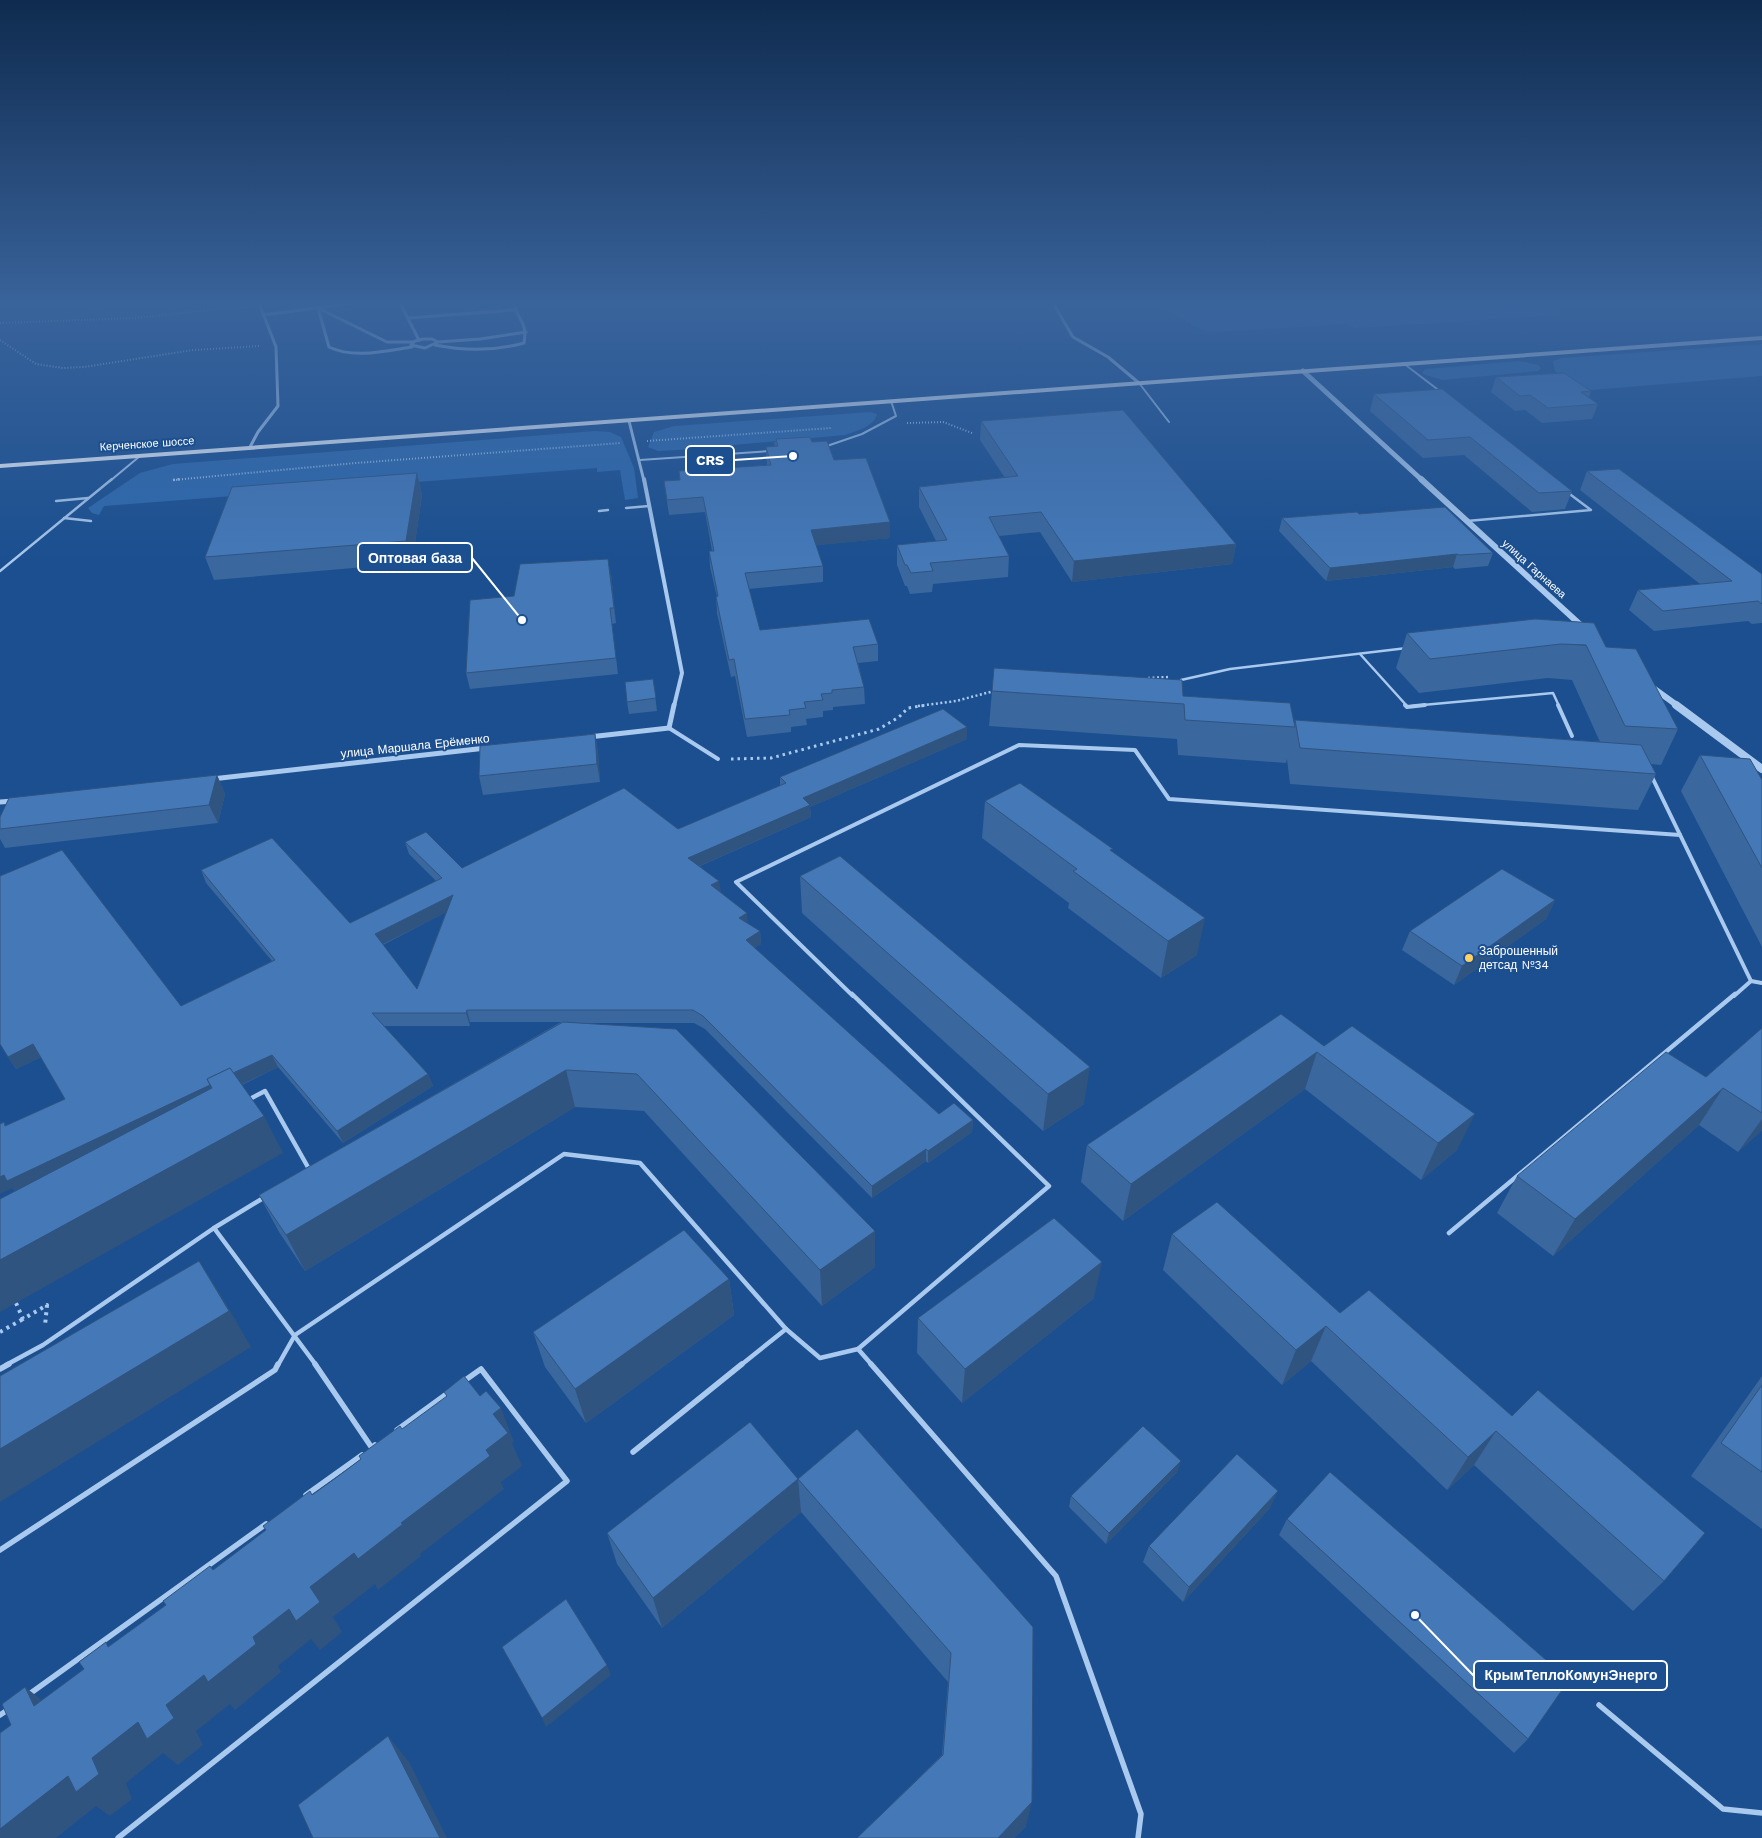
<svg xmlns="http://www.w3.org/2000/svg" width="1762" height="1838" font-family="'Work Sans',sans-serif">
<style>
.green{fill:#2e69ad}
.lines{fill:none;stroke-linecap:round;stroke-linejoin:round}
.path-far3{stroke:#a9c9ee;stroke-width:2;stroke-dasharray:1 2;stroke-linecap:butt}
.path-far2{stroke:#a9c9ee;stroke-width:2.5;stroke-dasharray:2 2.5;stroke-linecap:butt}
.path-far1{stroke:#a9c9ee;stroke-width:3;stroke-dasharray:2.5 4;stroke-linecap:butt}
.path{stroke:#a9c9ee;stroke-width:4;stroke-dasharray:3 4.5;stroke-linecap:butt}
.service-far4{stroke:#a9c9ee;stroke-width:2}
.service-far3{stroke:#a9c9ee;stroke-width:2.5}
.service-far2{stroke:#a9c9ee;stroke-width:4}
.service-far1{stroke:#a9c9ee;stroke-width:4.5}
.service{stroke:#a9c9ee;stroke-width:5.5}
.minor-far2{stroke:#a9c9ee;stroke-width:3}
.minor-far1{stroke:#a9c9ee;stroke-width:4}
.minor{stroke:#a9c9ee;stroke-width:5}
.tertiary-far2{stroke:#a9c9ee;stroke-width:5}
.tertiary-far1{stroke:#a9c9ee;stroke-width:6}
.tertiary{stroke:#a9c9ee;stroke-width:8}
.primary{fill:#f0f6ff;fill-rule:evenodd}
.wall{fill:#3a679d;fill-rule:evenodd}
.shaded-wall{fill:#305480}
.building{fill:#4478b7;stroke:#305480;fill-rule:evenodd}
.poi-dot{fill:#ffd166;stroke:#1b4f8f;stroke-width:2}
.labels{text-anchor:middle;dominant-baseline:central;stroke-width:4;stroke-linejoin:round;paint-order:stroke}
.far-street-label{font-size:11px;fill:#fff;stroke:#1b4f8f}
.street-label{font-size:12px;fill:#fff;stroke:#1b4f8f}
.poi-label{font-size:12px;fill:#fff;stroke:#1b4f8f;text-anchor:start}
.leader{fill:none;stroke:#fff;stroke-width:2}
.callout-dot{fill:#fff;stroke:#1b4f8f;stroke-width:2}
.callout{fill:#1b4f8f;stroke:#fff;stroke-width:2}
.callout-label{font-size:14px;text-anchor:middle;font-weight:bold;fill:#fff}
</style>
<rect width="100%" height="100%" fill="#1b4f8f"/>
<g class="green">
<path d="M1120,303H1543L1564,315L1355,328L1347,324L1219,332L1201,330L1160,304Z"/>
<path d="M1762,344V376L1566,392L1563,377L1555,371L1553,361L1561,358Z"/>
<path d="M1519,361L1538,365L1541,368L1538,371L1442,380L1423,374V371L1426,369Z"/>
<path d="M870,412L877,414C874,427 856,431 845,435L677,450L658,451L648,447L654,432L674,426Z"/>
<path d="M595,431L610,432L621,437L634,468L638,498L625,500L620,470L597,472V468L104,506L99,515L92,513L88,508L140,473L173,464Z"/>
</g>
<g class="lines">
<g class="path-far3">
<path d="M0,323L135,318L247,306"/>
<path d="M0,340L36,364L63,368L84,367L193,350L260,346"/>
<path d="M907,423L943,422L972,433"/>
<path d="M647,441L831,428"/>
<path d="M173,480L356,463L621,443"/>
</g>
<g class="path-far2">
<path d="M173,480L181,479"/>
<path d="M1148,678L1169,677"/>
<path d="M918,706L956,701L994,691"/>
</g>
<path class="path-far1" d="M731,759L771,758L879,729L899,717L908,708L927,705"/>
<g class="path">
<path d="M16,1303L23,1319L47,1305L45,1326"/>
<path d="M0,1332L23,1319"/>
</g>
<g class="service-far4">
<path d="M1403,363L1441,392"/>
<path d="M1139,383L1169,422"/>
<path d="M824,447L862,434L896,416L891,401"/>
<path d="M640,460L770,451"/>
<path d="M110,481L140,456"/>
</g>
<g class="service-far3">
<path d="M56,501L88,498"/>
<path d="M626,508L649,506"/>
<path d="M599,511L608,510"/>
<path d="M64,518L91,521"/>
<path d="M1467,521L1591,510L1567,492"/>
<path d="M0,571L112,479"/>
<path d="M1360,654L1407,706"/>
<path d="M1181,680L1230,669L1407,648"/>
<path d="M1412,706L1553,693L1559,706"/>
</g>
<g class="service-far2">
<path d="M1405,705L1407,707L1425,705"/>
<path d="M1558,705L1572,736"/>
<path d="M669,728L718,759"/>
<path d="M1651,775L1751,981L1762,983"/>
<path d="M853,996L736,882L1019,745L1135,750L1169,799L1680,835"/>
<path d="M1734,996L1751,981"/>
</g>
<g class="service-far1">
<path d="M852,994L1049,1186L858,1349L872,1365"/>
<path d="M248,1100L265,1091L309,1169"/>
<path d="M214,1228L265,1197"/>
<path d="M1449,1233L1735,994"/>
<path d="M6,1365L43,1345L214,1228L316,1365"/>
<path d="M278,1365L295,1335L564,1154L640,1163L786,1329L820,1358L858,1349"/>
<path d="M741,1365L786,1329"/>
</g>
<g class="service">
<path d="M315,1364L372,1448L375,1445"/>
<path d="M871,1364L1056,1576L1141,1814L1138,1838"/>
<path d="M0,1369L9,1364"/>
<path d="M397,1430L448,1393"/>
<path d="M633,1452L742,1364"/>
<path d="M306,1495L362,1455"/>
<path d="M0,1550L275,1370L278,1364"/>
<path d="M28,1695L266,1524"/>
<path d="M1599,1705L1723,1809L1762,1813"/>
<path d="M0,1715L9,1709"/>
<path d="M118,1838L567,1481L481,1369L464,1381"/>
</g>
<g class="minor-far2">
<path d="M400,303L419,340"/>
<path d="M1053,303L1073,337L1108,357L1139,383"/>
<path d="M318,308L329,347C354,359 385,351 412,347"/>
<path d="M318,308L387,342H413"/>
<path d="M263,315L353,303"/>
<path d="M408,318L515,310"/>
<path d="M423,339H432L438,342L425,348L411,345L415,341Z"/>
<path d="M438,342L480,339L526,332"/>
<path d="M435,345C465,351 494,351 524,343C528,319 515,319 515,303"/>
<path d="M629,421L644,481"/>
<path d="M250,447L258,432L278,406L276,347L259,303"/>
</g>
<path class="minor-far1" d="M644,479L682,673L674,706"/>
<g class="minor">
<path d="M589,737L669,728L674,705"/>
<path d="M212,779L486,748"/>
<path d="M0,802L14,801"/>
</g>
<path class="tertiary-far2" d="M1303,371L1423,481"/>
<g class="tertiary-far1">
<path d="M1421,479L1585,629"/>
<path d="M1649,685L1678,706"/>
</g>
<path class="tertiary" d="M1676,705L1762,769"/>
<path class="primary" d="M1762,336V340L0,468V464Z"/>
</g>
<g class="wall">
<path d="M87,303H144V304L88,307Z"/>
<path d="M1496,377L1591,391L1589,398L1598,404L1592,419L1542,423L1525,410L1515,411L1491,392Z"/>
<path d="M1442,389L1572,491L1565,509L1532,512L1464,455L1423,458L1370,411L1374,394Z"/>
<path d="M981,421L1236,544L1232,564L1072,582L1040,532L999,536L1009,556L1008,577L933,584L932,592L910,594L907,586H905L897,565V545L936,541L919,507V487L1005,478L980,440Z"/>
<path d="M776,439L812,442L834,460L890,538L816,545L823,566V582L749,589L760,630L878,644V661L858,663L864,687L865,704L833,707V710L823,711V717L806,719L807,725L791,727V732L747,737L735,676L731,677L717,613L716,597H717L710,567L709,551H712L705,512L669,515L664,481L680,480L679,471L767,465L766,447H775L774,442H776Z"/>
<path d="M1587,471L1762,574V623L1752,624L1748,621L1654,631L1629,610L1638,590L1700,584L1580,490Z"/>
<path d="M417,473L422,495L412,563L214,580L205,557Z"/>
<path d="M1359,514L1493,553L1488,566L1455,569L1453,567L1326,581L1279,531L1282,518Z"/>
<path d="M611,574L616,623L612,624L618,674L470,689L466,673L514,596Z"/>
<path d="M1407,633L1606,647L1678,729L1661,765L1651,764L1656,774L1638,810L1290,784L1287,759L1286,763L1178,755L1177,739L989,726L992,691L1183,696L1294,724L1295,720L1600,742L1572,680L1548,678L1419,693L1396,668Z"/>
<path d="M653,679L657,711L629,714L627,702Z"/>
<path d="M967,727V739L810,807L811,817L700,866L721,892L748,924L760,931L761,944L754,948L939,1114L973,1120L972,1132L928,1163L926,1161L872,1198L705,1029L694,1023H573L875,1231V1267L822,1306L644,1111L575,1107L305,1271L279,1232L259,1195L561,1022H470V1026H383L428,1074L433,1086L343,1143L278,1067L242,1085L283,1153L15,1191L12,1188L4,1122L6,1126L65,1099L41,1057L16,1069L8,1057L181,1006L272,961L206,883L201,870L350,923L436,881L409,854L405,842L462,868L678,829L780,786V777ZM446,912L417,989L383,945Z"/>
<path d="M595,734L598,752L600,782L483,795L479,776Z"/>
<path d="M1700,755L1762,780V947L1681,791Z"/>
<path d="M217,775L225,794L218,823L5,848L0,839V817Z"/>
<path d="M985,801L1112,852L1197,955L1161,978L1068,908L1069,903L982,838Z"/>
<path d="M800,876L1084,1104L1043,1131L802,913Z"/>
<path d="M1555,900L1546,919L1454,985L1402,950L1410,931Z"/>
<path d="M1281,1014L1457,1150L1421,1180L1305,1089L1123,1221L1081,1182L1087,1145Z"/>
<path d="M1762,1028V1130L1738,1152L1699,1125L1553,1256L1497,1213L1517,1176L1706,1077Z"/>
<path d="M1172,1234L1340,1313L1369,1290L1664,1581L1633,1611L1474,1465L1447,1490L1311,1361L1282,1385L1163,1270Z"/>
<path d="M729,1279L734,1315L586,1423L545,1367L533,1332Z"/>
<path d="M1094,1298L962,1403L917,1353L918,1318Z"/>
<path d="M1762,1376V1529L1691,1476Z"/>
<path d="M857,1429L1026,1826L1014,1838H857L942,1755L948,1682L801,1512L662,1628L617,1564L607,1533L798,1479Z"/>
<path d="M1177,1472L1106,1544L1069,1507L1071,1496Z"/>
<path d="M1270,1508L1183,1602L1143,1562L1149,1546Z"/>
<path d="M1287,1519L1528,1739L1514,1753L1279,1535Z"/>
</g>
<g class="shaded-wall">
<path d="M172,303H179L171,315L169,308Z"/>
<path d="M417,473L422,495L412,563L406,541Z"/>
<path d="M890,522V538L811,546V530Z"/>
<path d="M1236,544L1232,564L1072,582L1074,561Z"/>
<path d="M1457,554L1453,567L1326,581L1330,568Z"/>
<path d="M608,559L611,574L616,623L614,608Z"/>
<path d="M967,727V739L810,807L811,817L690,870L688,858L803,798Z"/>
<path d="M595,734L598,752L600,782L597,764Z"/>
<path d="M217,775L225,794L218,823L209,805Z"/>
<path d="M719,881L721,893L711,885Z"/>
<path d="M453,895L457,907L379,946L375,934Z"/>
<path d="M1555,900L1546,919L1454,985L1462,966Z"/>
<path d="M747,913L748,925L739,918Z"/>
<path d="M1205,918L1197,955L1161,978L1168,941Z"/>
<path d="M760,931L761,944L747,953L746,940Z"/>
<path d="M467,1010L470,1022V1026L466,1013Z"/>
<path d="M33,1044L41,1057L16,1069L8,1057Z"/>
<path d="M1317,1052L1305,1089L1123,1221L1131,1184Z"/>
<path d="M272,1055L278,1067L16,1193L12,1188L0,1194V1177L230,1075Z"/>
<path d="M1090,1067L1084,1104L1043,1131L1048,1094Z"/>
<path d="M566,1070L575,1107L305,1271L286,1235Z"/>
<path d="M428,1074L433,1086L343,1143L337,1131Z"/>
<path d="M1723,1088L1699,1125L1553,1256L1575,1219Z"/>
<path d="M1475,1114L1457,1150L1421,1180L1438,1143Z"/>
<path d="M264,1116L283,1153L0,1312V1260Z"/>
<path d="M1762,1119V1130L1738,1152Z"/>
<path d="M973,1120L972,1132L928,1163V1151Z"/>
<path d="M926,1149V1161L872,1198V1186Z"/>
<path d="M875,1231V1267L822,1306L820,1270Z"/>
<path d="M199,1261L222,1297L251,1347L0,1502V1449Z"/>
<path d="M1102,1262L1094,1298L962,1403L965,1369Z"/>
<path d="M729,1279L734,1315L586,1423L575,1389Z"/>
<path d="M1326,1326L1311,1361L1282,1385L1296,1350Z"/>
<path d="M501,1408L514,1442L512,1443L522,1466L501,1482L504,1489L420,1554L421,1556L378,1590L375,1584L333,1617L342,1632L320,1650L311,1639L278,1666L281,1672L235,1710L230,1704L196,1731L203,1745L178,1765L163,1753L126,1783L132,1799L110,1816L96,1806L56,1838H0V1829L138,1722L166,1705L253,1637L310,1587L354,1553L401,1523L486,1450L493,1414Z"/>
<path d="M1496,1431L1474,1465L1447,1490L1468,1457Z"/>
<path d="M1181,1461L1177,1472L1106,1544L1109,1533Z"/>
<path d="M798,1479L801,1512L662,1628L653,1598Z"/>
<path d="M1278,1491L1270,1508L1183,1602L1189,1587Z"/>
<path d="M607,1665L611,1675L546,1727L542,1718Z"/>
<path d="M25,1687L60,1714L34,1706Z"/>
<path d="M388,1736L409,1762L447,1838H440Z"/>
<path d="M1032,1802L1026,1826L1014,1838H998Z"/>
</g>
<g class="building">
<path d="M167,303H172L169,308Z"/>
<path d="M1564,373L1591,391L1581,392L1598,404L1548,408L1530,395L1520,396L1496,377Z"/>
<path d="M1442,389L1572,491L1539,493L1470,437L1428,440L1374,394Z"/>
<path d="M1123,410L1236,544L1074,561L1041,512L989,517L1009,556L930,563L933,571L911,573L907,565H905L897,545L947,540L919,487L1018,476L981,421Z"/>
<path d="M810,437L812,442L827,441L834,460L866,458L890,522L811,530L823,566L745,573L760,630L869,619L878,644L853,647L864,687L832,690V693L821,694L823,700L804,702L806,708L789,710L790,715L745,719L734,659L729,660L716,597L718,596L709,551H714L703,497L667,500L664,481L680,480L679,471L771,465L766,447L778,446L776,439Z"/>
<path d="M1619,469L1762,574V604L1758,601L1663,611L1638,590L1732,581L1587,471Z"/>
<path d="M417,473L406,541L205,557L232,487Z"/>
<path d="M1445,507L1493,553L1459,555L1457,554L1330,568L1282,518L1357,512L1359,514Z"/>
<path d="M608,559L614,608H610L616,658L466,673L470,600L514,596L520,564Z"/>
<path d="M1535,619L1594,623L1606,647L1636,649L1678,729L1625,726L1586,645L1561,644L1430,659L1407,633Z"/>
<path d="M994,668L1182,680L1183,696L1290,703L1295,727L1185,720L1184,704L992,691Z"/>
<path d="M653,679L656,698L627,702L625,682Z"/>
<path d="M943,709L967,727L803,798L810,805L688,858L719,881L711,885L747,913L739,918L760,931L746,940L939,1114L954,1103L973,1120L928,1151L926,1149L872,1186L703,1016L693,1010H467L466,1013H372L428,1074L337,1131L272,1055L233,1073L230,1068L207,1079L210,1085L7,1181L4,1175L0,1177V1124L4,1122L5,1126L65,1099L33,1044L8,1057L0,1044V876L62,850L181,1006L275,960L201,870L272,838L350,923L442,878L405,842L426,832L462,868L624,788L678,829L786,783L780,777ZM453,895L417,989L375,934Z"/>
<path d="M1295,720L1641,745L1656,774L1300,748Z"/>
<path d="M595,734L597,764L479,776L480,746Z"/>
<path d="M1700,755L1750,759L1762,780V868Z"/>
<path d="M217,775L209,805L0,829V817L9,798Z"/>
<path d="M1020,783L1113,849L1110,850L1205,918L1168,941L1073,871L1077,869L985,801Z"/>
<path d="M840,856L1090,1067L1048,1094L800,876Z"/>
<path d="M1502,869L1555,900L1462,966L1410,931Z"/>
<path d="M1281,1014L1324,1046L1352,1026L1475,1114L1438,1143L1317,1052L1131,1184L1087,1145Z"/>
<path d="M563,1022L676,1029L875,1231L820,1270L637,1074L566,1070L286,1235L259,1195Z"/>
<path d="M1762,1028V1113L1723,1088L1575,1219L1517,1176L1666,1052L1706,1077Z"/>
<path d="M230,1068L264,1116L0,1260V1199L212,1088L207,1079Z"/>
<path d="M1217,1202L1340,1313L1369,1290L1512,1416L1538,1390L1705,1533L1664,1581L1496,1431L1468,1457L1326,1326L1296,1350L1172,1234Z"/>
<path d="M1054,1218L1102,1262L965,1369L918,1318Z"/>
<path d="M684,1230L729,1279L575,1389L533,1332Z"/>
<path d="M199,1261L229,1311L0,1449V1376Z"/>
<path d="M464,1376L480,1396L486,1391L501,1408L493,1414L508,1433L486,1450L490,1456L401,1523L403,1524L358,1559L354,1553L310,1587L320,1602L296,1621L289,1609L253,1637L256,1644L208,1682L204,1675L166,1705L174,1718L147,1739L138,1722L92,1758L99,1774L76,1792L68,1776L0,1829V1733L11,1725L2,1704L25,1687L34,1706L84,1669L79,1662L106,1642L108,1647L166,1605L163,1601L210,1566L213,1570L266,1530L263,1526L310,1491L312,1495L337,1477L361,1459L359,1456L400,1426L402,1429L447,1396L444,1392Z"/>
<path d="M1762,1385V1472L1721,1443Z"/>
<path d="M750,1422L798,1479L653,1598L607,1533Z"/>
<path d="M1143,1426L1181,1461L1109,1533L1071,1496Z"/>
<path d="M857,1429L1033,1627L1032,1802L998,1838H857L943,1755L951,1653L798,1479Z"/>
<path d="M1237,1454L1278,1491L1189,1587L1149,1546Z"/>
<path d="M1330,1472L1569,1680L1528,1739L1287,1519Z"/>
<path d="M566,1599L607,1665L542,1718L502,1647Z"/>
<path d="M388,1736L440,1838H313L298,1805Z"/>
</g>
<linearGradient id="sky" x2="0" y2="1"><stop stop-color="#0f2b4f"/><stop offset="0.54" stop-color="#39639b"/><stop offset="1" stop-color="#39639b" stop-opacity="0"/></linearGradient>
<rect width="1762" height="561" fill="url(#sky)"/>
<circle class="poi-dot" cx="1469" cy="958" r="5"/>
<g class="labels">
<g class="far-street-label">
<text transform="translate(147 444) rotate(-4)">Керченское шоссе</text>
<text transform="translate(1534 569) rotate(42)">улица Гарнаева</text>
</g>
<g class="street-label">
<text transform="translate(415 746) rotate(-6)">улица Маршала Ерёменко</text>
</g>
<g class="poi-label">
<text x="1479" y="951">Заброшенный<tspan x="1479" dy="14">детсад №34</tspan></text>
</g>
</g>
<path class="leader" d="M793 456L734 460M522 620L472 558M1415 1615L1474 1676"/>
<g class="callout-dot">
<circle cx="793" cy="456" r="5"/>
<circle cx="522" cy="620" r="5"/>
<circle cx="1415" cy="1615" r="5"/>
</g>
<g class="callout">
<rect x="686" y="446" width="48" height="29" rx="5"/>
<rect x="358" y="543" width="114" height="29" rx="5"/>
<rect x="1474" y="1661" width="193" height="29" rx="5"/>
</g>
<g class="callout-label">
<text x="710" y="465">CRS</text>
<text x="415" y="563">Оптовая база</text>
<text x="1571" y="1680">КрымТеплоКомунЭнерго</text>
</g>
</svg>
